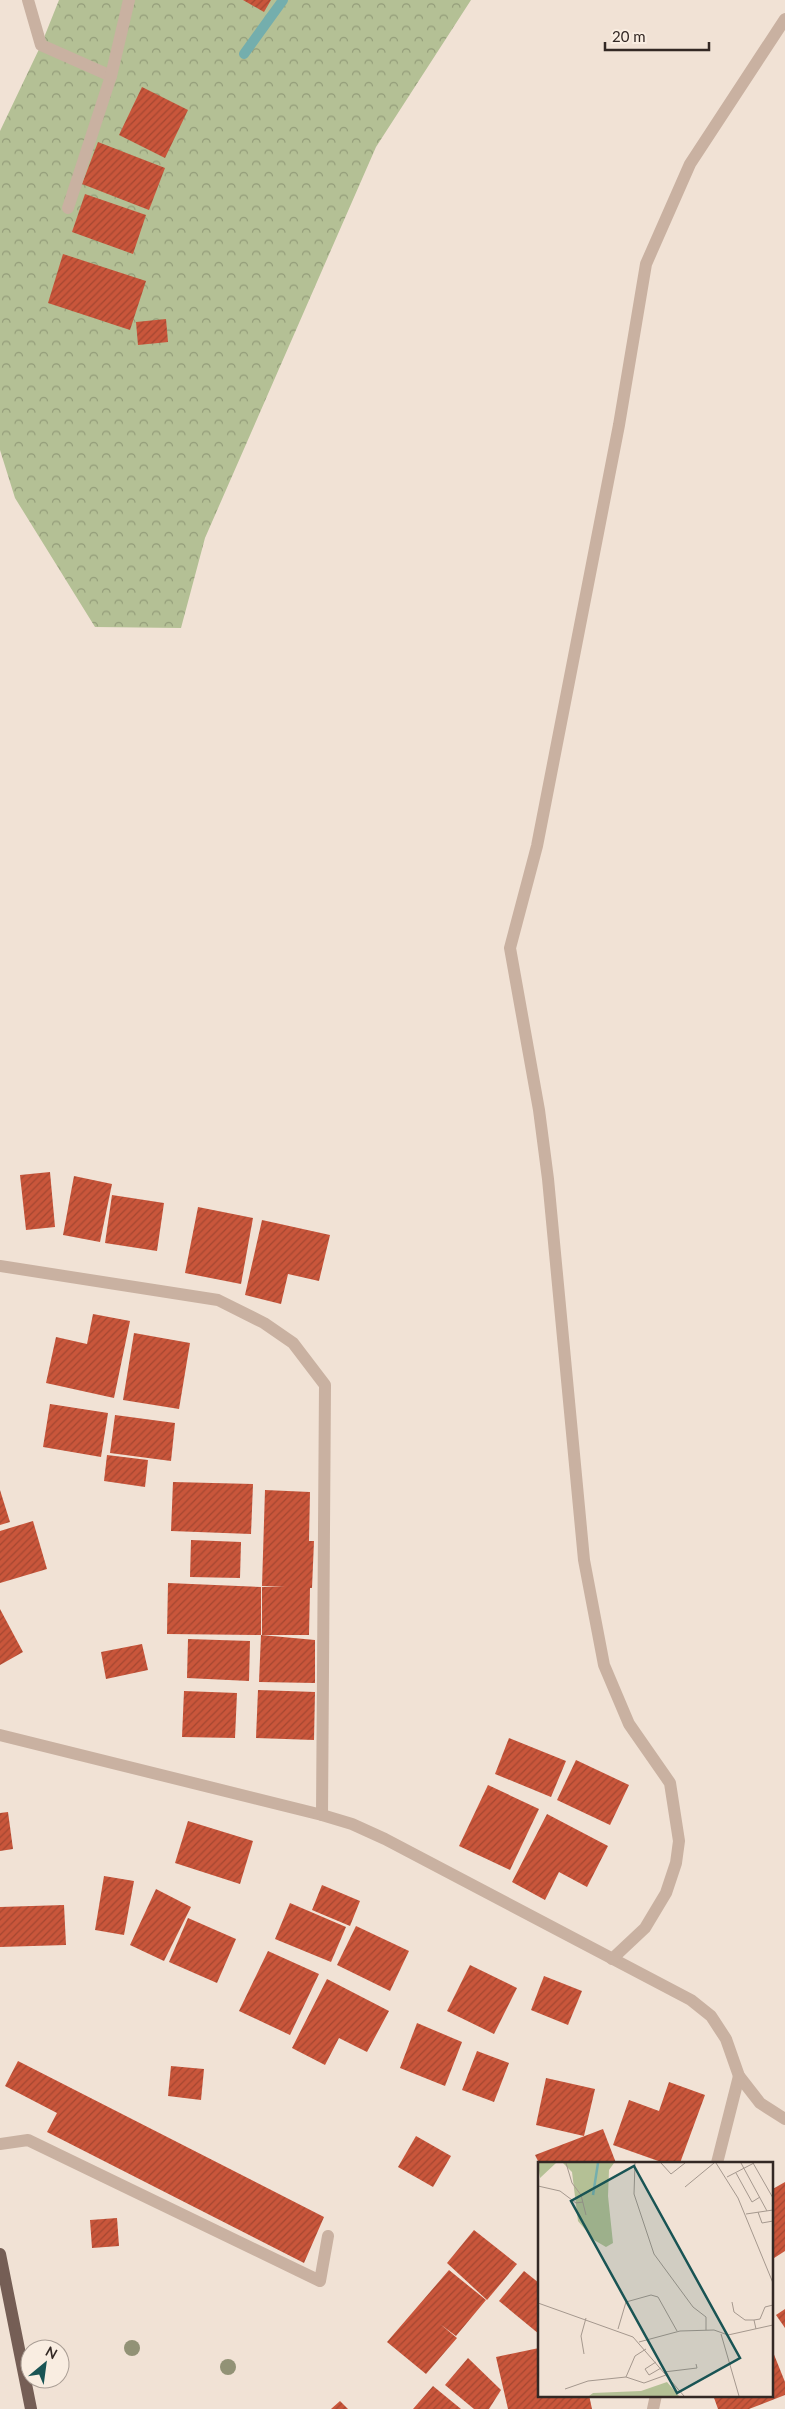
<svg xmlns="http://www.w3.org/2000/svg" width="785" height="2409" font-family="Lato,sans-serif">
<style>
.forest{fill:url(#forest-crowns)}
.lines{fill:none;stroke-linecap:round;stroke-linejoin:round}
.stream{stroke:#74aead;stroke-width:10}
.building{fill:url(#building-hatch)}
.service{stroke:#c9b1a1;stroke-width:12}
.minor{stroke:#c9b1a1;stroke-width:12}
.primary{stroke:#755e55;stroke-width:12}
.tree{fill:#929276}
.inset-river{fill:none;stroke:#74aead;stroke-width:2.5}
.inset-road{fill:none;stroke:#a5988e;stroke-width:1}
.view{fill:#195454;fill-opacity:0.15;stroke:#195454;stroke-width:2.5}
.inset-edge{fill:none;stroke:#332824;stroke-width:2.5}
</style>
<defs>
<pattern id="forest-crowns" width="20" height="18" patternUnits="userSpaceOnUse" patternTransform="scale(1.25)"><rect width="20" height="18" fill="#b4c095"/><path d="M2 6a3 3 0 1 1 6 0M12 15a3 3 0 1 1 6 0" fill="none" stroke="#939c79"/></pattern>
<pattern id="building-hatch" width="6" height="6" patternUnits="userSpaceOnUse" patternTransform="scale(1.25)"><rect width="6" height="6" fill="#c9563b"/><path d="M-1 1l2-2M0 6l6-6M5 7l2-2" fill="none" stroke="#a44731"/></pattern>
</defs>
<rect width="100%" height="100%" fill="#f1e2d5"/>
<path class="forest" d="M59,0H471L376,147L205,538L181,628L95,627L15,498L0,450V131L41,45Z"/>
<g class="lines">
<path class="stream" d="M244,54L283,0"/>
</g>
<g class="building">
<path d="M243,0H271L264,12Z"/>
<path d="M142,87L188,110L165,158L119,135Z"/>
<path d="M98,142L165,168L149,210L82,184Z"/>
<path d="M85,194L146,215L133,254L72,232Z"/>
<path d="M63,254L146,281L130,330L48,303Z"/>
<path d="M166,319L168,342L138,345L136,322Z"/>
<path d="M50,1172L55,1227L26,1230L20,1175Z"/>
<path d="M74,1176L112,1184L100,1242L63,1235Z"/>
<path d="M112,1195L164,1203L157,1251L105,1243Z"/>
<path d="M198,1207L253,1218L241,1284L185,1273Z"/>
<path d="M262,1220L330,1235L319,1281L288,1274L281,1304L245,1295Z"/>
<path d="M93,1314L130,1321L114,1398L46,1383L56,1337L87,1344Z"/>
<path d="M134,1333L190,1343L179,1409L123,1400Z"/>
<path d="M50,1404L108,1413L101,1457L43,1447Z"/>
<path d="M115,1415L175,1423L171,1461L110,1453Z"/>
<path d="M107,1455L148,1460L145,1487L104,1481Z"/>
<path d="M173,1482L253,1484L251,1534L171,1531Z"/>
<path d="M0,1490L10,1522L0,1525Z"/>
<path d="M265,1490L310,1492L309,1541H314L312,1588H310L309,1635H262V1587H285L262,1586Z"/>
<path d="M33,1521L47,1569L0,1583V1531Z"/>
<path d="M191,1540L241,1542L240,1578L190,1577Z"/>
<path d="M168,1583L261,1587V1635L167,1634Z"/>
<path d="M0,1609L23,1652L0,1665Z"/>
<path d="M261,1635L315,1640V1683L259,1682Z"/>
<path d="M188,1639L250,1641L249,1681L187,1678Z"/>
<path d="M142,1644L148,1670L106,1679L101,1652Z"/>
<path d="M258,1690L315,1692L314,1740L256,1738Z"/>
<path d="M184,1691L237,1693L235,1738L182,1737Z"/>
<path d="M509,1738L566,1761L551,1797L495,1774Z"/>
<path d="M576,1760L629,1785L610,1825L557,1800Z"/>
<path d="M488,1785L539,1809L510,1870L459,1846Z"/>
<path d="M8,1812L13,1849L0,1851V1813Z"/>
<path d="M547,1814L608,1846L587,1887L559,1872L545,1900L512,1882Z"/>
<path d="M188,1821L253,1841L240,1884L175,1863Z"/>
<path d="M104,1876L134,1881L124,1935L95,1930Z"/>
<path d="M322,1885L360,1901L350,1926L312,1910Z"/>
<path d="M156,1889L191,1907L164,1961L130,1945Z"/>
<path d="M290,1903L346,1927L331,1962L275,1939Z"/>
<path d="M64,1905L66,1945L0,1947V1907Z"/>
<path d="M188,1918L236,1939L217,1983L169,1962Z"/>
<path d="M356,1926L409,1951L390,1991L337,1965Z"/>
<path d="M268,1951L319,1974L290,2035L239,2011Z"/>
<path d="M470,1965L517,1988L494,2034L447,2011Z"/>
<path d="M544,1976L582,1991L568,2025L531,2010Z"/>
<path d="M327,1979L389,2011L367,2052L339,2038L325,2065L292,2048Z"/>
<path d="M417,2023L462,2042L445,2086L400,2068Z"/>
<path d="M477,2051L509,2063L494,2102L462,2090Z"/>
<path d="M18,2061L324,2217L304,2263L47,2132L57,2113L5,2086Z"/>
<path d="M171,2066L204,2069L201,2100L168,2096Z"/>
<path d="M546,2078L595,2089L584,2136L536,2125Z"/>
<path d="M669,2082L705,2095L680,2163H664L613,2145L629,2100L659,2111Z"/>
<path d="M603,2129L616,2163H539L535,2155Z"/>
<path d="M416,2136L451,2156L433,2187L398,2167Z"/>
<path d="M785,2182V2251L771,2260V2220L773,2218L771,2216V2190Z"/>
<path d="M117,2218L119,2246L92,2248L90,2220Z"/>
<path d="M474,2230L517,2264L487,2300L447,2263Z"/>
<path d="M449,2270L486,2300L456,2336L440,2324L457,2338L426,2374L387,2342Z"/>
<path d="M524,2271L539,2283V2334L499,2301Z"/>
<path d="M785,2309V2328L776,2315Z"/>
<path d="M771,2347L785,2382V2395L749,2409H718L713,2395H771Z"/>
<path d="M539,2348V2395H589L592,2409H508L496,2357Z"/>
<path d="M468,2358L501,2390L489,2409H474L445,2385Z"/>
<path d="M433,2386L461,2409H413Z"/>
<path d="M340,2401L348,2409H331Z"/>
</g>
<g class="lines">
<path class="service" d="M0,2144L28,2140L320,2281L328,2236"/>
<g class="minor">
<path d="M28,0L41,45L111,76"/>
<path d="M68,208L111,76L129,0"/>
<path d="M0,1266L218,1300L264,1323L293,1343L325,1385L322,1815"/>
<path d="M0,1735L322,1815L352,1824L385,1839L691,2000L711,2016L726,2039L739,2076L760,2103L785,2119"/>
<path d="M612,1959L645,1928L666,1893L676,1863L679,1841L670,1783L629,1724L604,1665L584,1560L548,1179L539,1110L510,948L537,846L619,425L646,264L690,164L785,19"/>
<path d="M717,2163L739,2076"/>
<path d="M653,2409L656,2395"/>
</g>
<path class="primary" d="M0,2254L31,2409"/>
</g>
<g class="tree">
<circle cx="132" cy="2348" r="8"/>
<circle cx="228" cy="2367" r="8"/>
</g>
<g transform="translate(538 2162)">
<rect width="235" height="235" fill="#f1e2d5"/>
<path d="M129,220L141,234H51L55,231L103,229Z" fill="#b4c095"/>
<path d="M0,1H18L2,16ZM25,1H76L71,8L70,34L75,81L68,85L56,78L40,59L34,10Z" fill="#b4c095"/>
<path class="inset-river" d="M55,33L60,1"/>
<path class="inset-road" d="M28,1L34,21L43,33L48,53M97,1L96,32L116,92L155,145L168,155V168M123,1L133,12L147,1M178,1L200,36L235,121M203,1L229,49M215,1L235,36M198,11L214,40L222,35M189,15L216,1M0,24L22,29L38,41L45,40M147,25L176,1M220,50L224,61L235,59M208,52L235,48M194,140L196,150L207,158H216M0,141L95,175L146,234M80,167L88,140L113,133L120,135L139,169M218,167L216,158L222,157L227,145L235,143M183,172L201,234M101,180L142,169L176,168L190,173L235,163M46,192L43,174L48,156M118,200L107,207L111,213L123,206M126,210L159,206L158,202M88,215L97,194L108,187M27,227L50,219L88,215L106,221L128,213"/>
<path class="view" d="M96,4L202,196L139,231L33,39Z"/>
<rect width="235" height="235" class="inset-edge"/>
</g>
<g transform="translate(45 2364) rotate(29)"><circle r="24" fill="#f9ede1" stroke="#aa9e95"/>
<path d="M0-4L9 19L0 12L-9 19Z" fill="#195454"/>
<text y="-8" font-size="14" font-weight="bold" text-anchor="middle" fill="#332824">N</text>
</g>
<path d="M605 42v8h104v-8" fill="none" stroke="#332824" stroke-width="2.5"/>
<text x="612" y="42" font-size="15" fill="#332824" stroke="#f9ede1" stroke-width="4" paint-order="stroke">20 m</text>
</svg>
